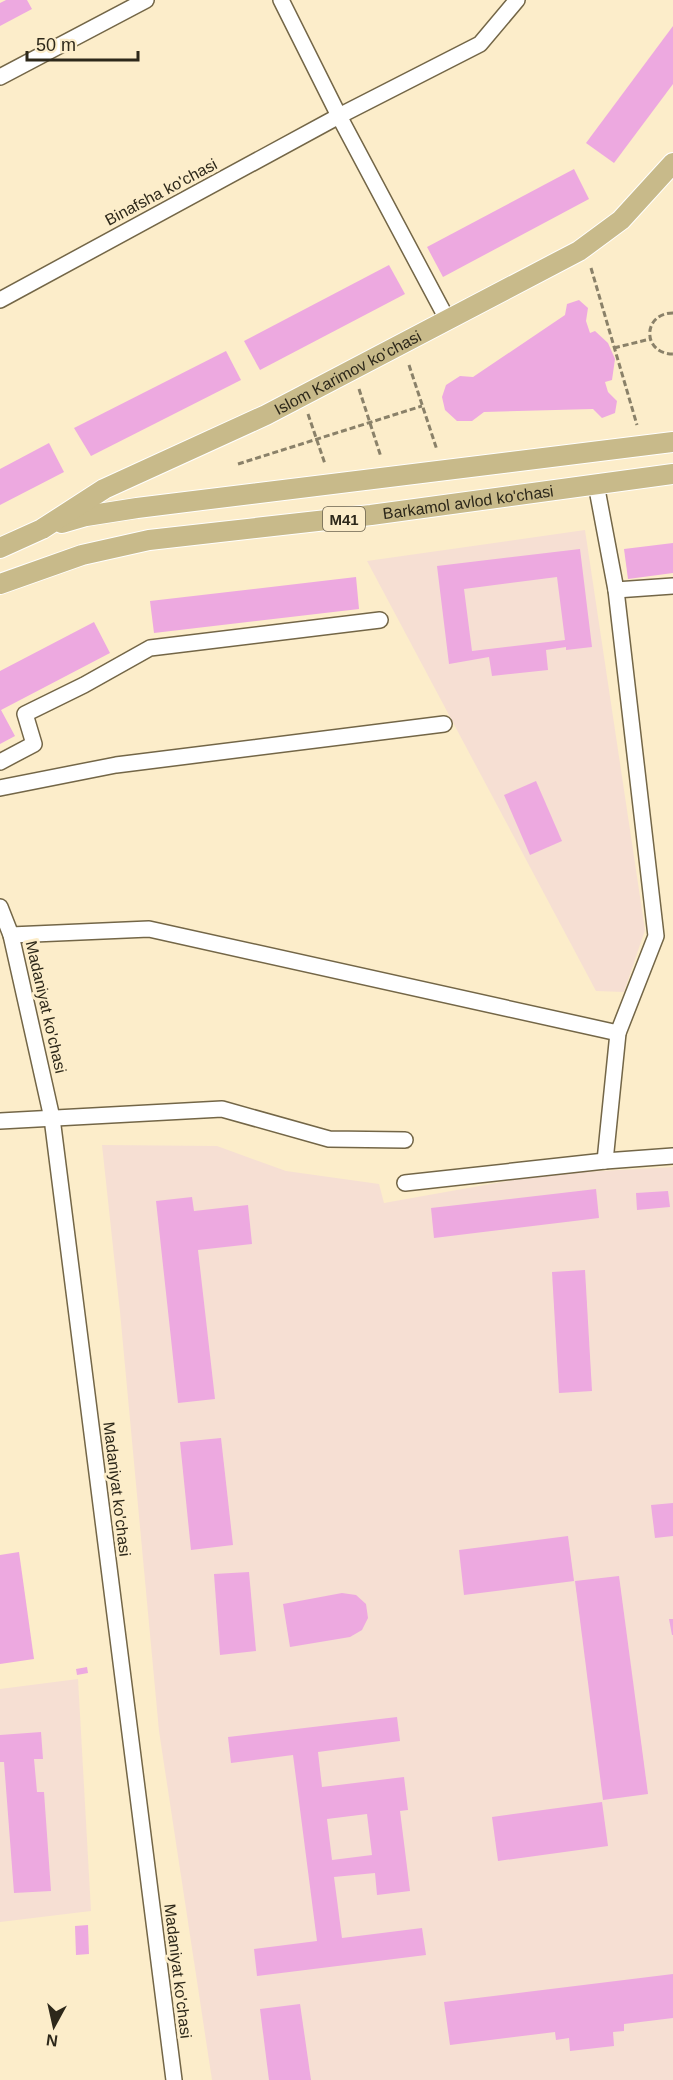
<svg xmlns="http://www.w3.org/2000/svg" width="673" height="2080" font-family="Arial,sans-serif">
<style>
.education{fill:#f6dfd3}
.building{fill:#eda9e0;fill-rule:evenodd}
.lines{fill:none;stroke-linecap:round;stroke-linejoin:round}
.minor-casing{stroke:#736647;stroke-width:18}
.major-casing{stroke:#fff;stroke-width:22}
.path{stroke:#8a8169;stroke-width:3;stroke-dasharray:6 3;stroke-linecap:butt}
.minor{stroke:#fff;stroke-width:15}
.major{stroke:#c8ba8a;stroke-width:20}
.labels{text-anchor:middle;dominant-baseline:central;stroke-width:6;stroke-linejoin:round;paint-order:stroke}
.shield{fill:#fcedca;stroke:#6b634f;stroke-width:1.5}
.shield-label{font-size:15px;font-weight:bold;fill:#2d281a}
.street-label{font-size:16px;fill:#2d281a;stroke:#fcedca}
</style>
<rect width="100%" height="100%" fill="#fcedca"/>
<g class="education">
<path d="M585,530L645,930L624,992L596,991L367,561Z"/>
<path d="M102,1145L217,1146L286,1171L379,1184L384,1203L547,1174L673,1167V2080H212L159,1731L120,1312Z"/>
<path d="M78,1679L91,1911L0,1922V1689Z"/>
</g>
<g class="building">
<path d="M6,0H27L32,9L0,26V3Z"/>
<path d="M673,26V84L614,163L586,143Z"/>
<path d="M574,169L589,199L443,277L427,247Z"/>
<path d="M389,265L405,294L260,370L244,341Z"/>
<path d="M579,300L588,308L586,321L590,333L595,331L608,343L615,359L612,380L605,382L608,392L617,401L615,413L602,418L593,409L484,412L472,421H457L445,410L442,397L446,385L460,376L473,377L565,315L567,304Z"/>
<path d="M226,351L241,380L91,456L74,428Z"/>
<path d="M49,443L64,472L0,505V469Z"/>
<path d="M673,543V573L628,579L624,549Z"/>
<path d="M580,549L592,647L566,650V647L546,650L548,670L492,676L489,657L449,664L437,566ZM557,577L565,640L472,651L464,589Z"/>
<path d="M356,577L359,609L154,633L150,601Z"/>
<path d="M94,622L110,653L1,710L15,736L0,744V671Z"/>
<path d="M536,781L562,841L530,855L504,795Z"/>
<path d="M596,1189L599,1218L434,1238L431,1208Z"/>
<path d="M668,1191L670,1207L637,1210L636,1193Z"/>
<path d="M192,1197L194,1211L248,1205L252,1244L198,1250L215,1399L178,1403L156,1201Z"/>
<path d="M585,1270L592,1391L559,1393L552,1272Z"/>
<path d="M221,1438L233,1545L191,1550L180,1442Z"/>
<path d="M673,1503V1536L655,1538L651,1505Z"/>
<path d="M568,1536L574,1581L464,1595L459,1550Z"/>
<path d="M19,1552L34,1659L0,1664V1555Z"/>
<path d="M249,1572L256,1651L220,1655L214,1574Z"/>
<path d="M619,1576L648,1794L603,1800L575,1581Z"/>
<path d="M342,1593L356,1595L366,1604L368,1618L362,1630L350,1637L290,1647L283,1604Z"/>
<path d="M669,1619H673V1635H672Z"/>
<path d="M87,1667L88,1673L77,1675L76,1669Z"/>
<path d="M397,1717L400,1741L318,1752L322,1787L404,1777L408,1810L400,1811L410,1891L377,1895L375,1873L334,1877L342,1938L422,1928L426,1955L257,1976L254,1949L317,1941L293,1755L231,1763L228,1737ZM367,1814L372,1855L332,1860L327,1819Z"/>
<path d="M41,1732L43,1759H34L37,1792H44L51,1891L14,1893L4,1762H0V1735Z"/>
<path d="M602,1802L608,1846L498,1861L492,1817Z"/>
<path d="M88,1925L89,1954L76,1955L75,1926Z"/>
<path d="M673,1974V2018L624,2024V2031L613,2032L614,2046L570,2051L569,2038L556,2040L555,2032L450,2045L444,2002Z"/>
<path d="M300,2004L311,2080H269L260,2009Z"/>
</g>
<g class="lines">
<defs>
<g id="minor">
<path d="M281,0L339,116L447,319"/>
<path d="M0,77L146,0"/>
<path d="M0,300L339,116L480,44L517,0"/>
<path d="M596,484L616,590L656,936L618,1033L605,1161"/>
<path d="M616,590L673,586"/>
<path d="M0,762L34,744L25,714L84,685L150,648L380,620"/>
<path d="M0,788L116,765L444,724"/>
<path d="M0,907L11,935L52,1118L174,2080"/>
<path d="M11,935L149,929L618,1033"/>
<path d="M0,1121L222,1109L329,1139L405,1140"/>
<path d="M405,1183L605,1161L673,1156"/>
</g>
<g id="major">
<path d="M62,523L86,516L137,508L673,442"/>
<path id="s1" d="M0,548L42,529L104,489L266,415L579,251L621,220L673,163"/>
<path id="s2" d="M0,584L82,555L149,540L371,515L673,474"/>
</g>
</defs>
<use href="#minor" class="minor-casing"/>
<use href="#major" class="major-casing"/>
<g class="path">
<path d="M591,268L637,425"/>
<path d="M673,313C642,313 642,354 673,354"/>
<path d="M614,348L650,339"/>
<path d="M409,365L437,450"/>
<path d="M359,389L381,457"/>
<path d="M308,414L325,464"/>
<path d="M238,464L422,406"/>
</g>
<use href="#minor" class="minor"/>
<use href="#major" class="major"/>
</g>
<g class="labels">
<rect class="shield" x="323" y="507" width="42" height="24" rx="4.5"/>
<g class="shield-label">
<text x="344" y="519">M41</text>
</g>
<g class="street-label">
<text transform="translate(161 192) rotate(-28)">Binafsha ko'chasi</text>
<text stroke="none"><textPath href="#s1" startOffset="390">Islom Karimov ko'chasi</textPath></text>
<text stroke="none"><textPath href="#s2" startOffset="477">Barkamol avlod ko'chasi</textPath></text>
<text transform="translate(46 1007) rotate(77)">Madaniyat ko'chasi</text>
<text transform="translate(117 1489) rotate(83)">Madaniyat ko'chasi</text>
<text transform="translate(178 1971) rotate(83)">Madaniyat ko'chasi</text>
</g>
</g>
<g transform="translate(54 2026) rotate(188)" stroke="#fcedca" stroke-width="4.5" paint-order="stroke">
<path d="M0-4.5L10 22L0 15L-10 22Z" fill="#2d281a"/>
<text y="-9" font-size="16" font-weight="bold" text-anchor="middle" fill="#2d281a">N</text>
</g>
<path d="M27 51v9h111v-9" fill="none" stroke="#2d281a" stroke-width="3"/>
<text x="36" y="51" font-size="18" fill="#2d281a" stroke="#fcedca" stroke-width="4.5" paint-order="stroke">50 m</text>
</svg>
